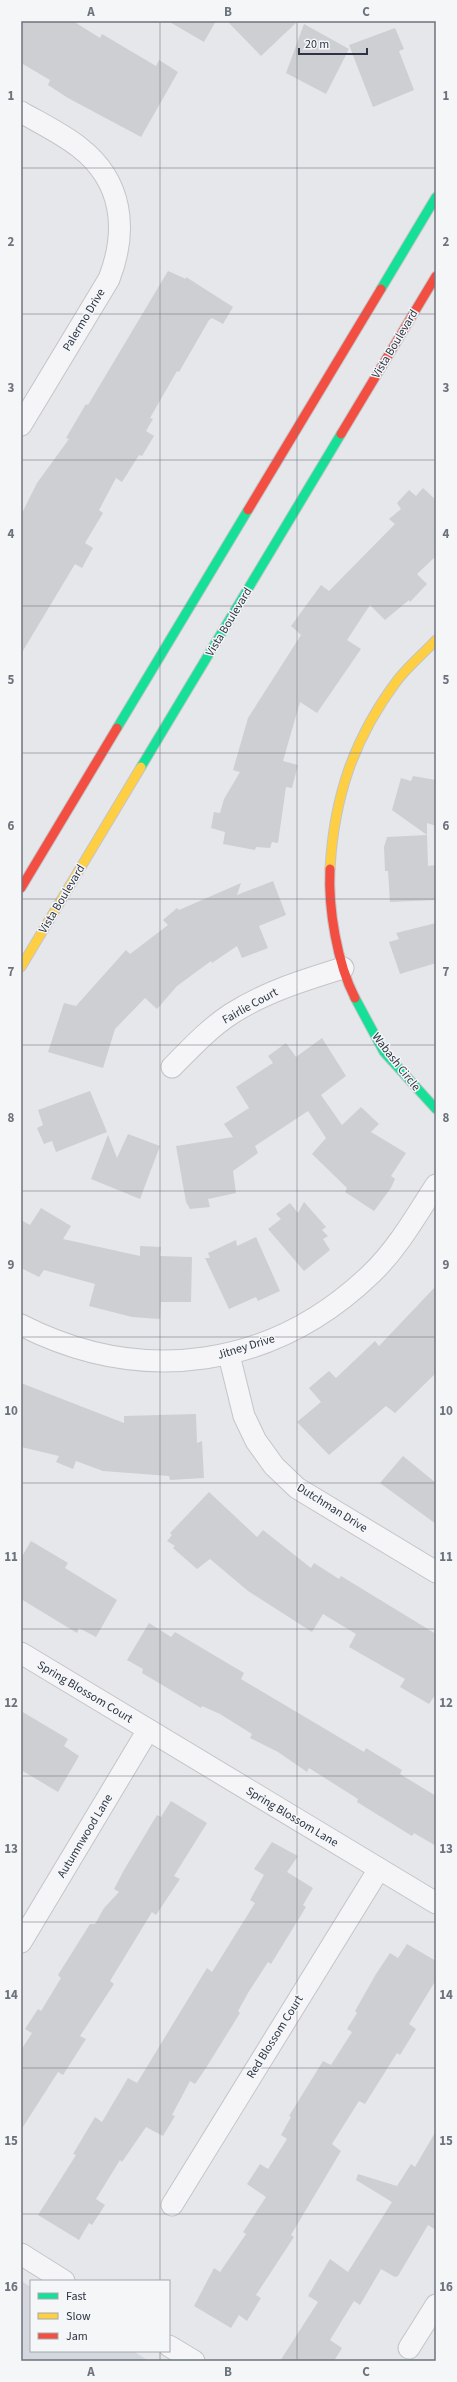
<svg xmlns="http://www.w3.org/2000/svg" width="457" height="2382" font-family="'Source Sans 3',sans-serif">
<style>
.built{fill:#d4d7dd}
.building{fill:#cecfd2}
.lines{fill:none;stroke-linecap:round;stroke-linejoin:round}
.street-casing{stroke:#c3c5c8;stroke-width:23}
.fast-casing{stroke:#c3c5c8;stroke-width:11}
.slow-casing{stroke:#c3c5c8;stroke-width:11}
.jam-casing{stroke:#c3c5c8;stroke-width:11}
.street{stroke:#f5f5f7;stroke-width:21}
.fast{stroke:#16e098;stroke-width:9}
.slow{stroke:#ffcf43;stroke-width:9}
.jam{stroke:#f24e42;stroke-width:9}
.grid{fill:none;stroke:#6d737d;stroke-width:1;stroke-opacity:0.55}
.labels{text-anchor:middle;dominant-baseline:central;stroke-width:3;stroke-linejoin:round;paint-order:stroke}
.street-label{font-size:12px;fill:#2d3443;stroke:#f4f6f8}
.neatline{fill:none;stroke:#6d737d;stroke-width:1.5}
.grid-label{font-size:13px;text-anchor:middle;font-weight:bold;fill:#6d737d}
</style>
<rect width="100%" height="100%" fill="#e5e7ea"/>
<path class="built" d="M21,2281L31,2287V2351H133L149,2361H21Z"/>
<g class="building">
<path d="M21,21H73L100,38L102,34L156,66L159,60L178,72L141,137L68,98L48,85L50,80L21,63Z"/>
<path d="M168,21H216L204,42Z"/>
<path d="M227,21H298L261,56Z"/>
<path d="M304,24L349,49L326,94L286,73Z"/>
<path d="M395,28L404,49L399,51L414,90L373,107L349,45Z"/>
<path d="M168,271L186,279V277L233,307L223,324L212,318L209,320L179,372L177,371L150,418L153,419L146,431L154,436L142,456L139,455L122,482L116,478L99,510L103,513L85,543L93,548L82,568L75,564L21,654V515L37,483L69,439L66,438L86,404L88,405Z"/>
<path d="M423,488L436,500V556L417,574L427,584L410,602L409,600L385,620L370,605L347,640L361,649L317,713L300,702L283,761L298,765L292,788L286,787L278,843L272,842L270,848L256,847L255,850L223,844L225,832L211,828L214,812L220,813L224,799L240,772L233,770L248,718L301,635L291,626L321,585L329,591L395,524L389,519L401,509L397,503L409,490L416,496Z"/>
<path d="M413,776L436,780V826L427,823V835L392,810L401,778L411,781Z"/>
<path d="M427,835L428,866L436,865V900L390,902L388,871H385L384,847L387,837Z"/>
<path d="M273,881L286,915L259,926L268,948L242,958L237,946L212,963L211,961L177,986L157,1009L145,998L115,1029L103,1068L48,1052L64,1003L76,1006L126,950L130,954L168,925L163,920L177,908L179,910L241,883L237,895Z"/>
<path d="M436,923V963L400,974L389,942L399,939L396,933Z"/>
<path d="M322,1038L346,1076L321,1095L342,1125L361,1107L379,1124L371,1132L406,1153L391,1176L395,1179L391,1188L374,1211L345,1192L347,1188L312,1154L326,1138L308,1111L255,1146L258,1153L233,1171L236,1193L208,1199L210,1207L190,1209L186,1202L176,1146L233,1137L224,1124L249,1108L236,1087L273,1063L268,1056L286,1043L296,1057Z"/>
<path d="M90,1091L107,1132L56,1152L52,1141L44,1144L37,1128L43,1125L38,1110Z"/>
<path d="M128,1134L160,1146L140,1199L91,1179L108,1135L117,1158Z"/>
<path d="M304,1202L326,1227L322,1230L328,1236L323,1239L330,1250L304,1271L268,1229L281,1219L276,1214L290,1203L298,1213Z"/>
<path d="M41,1208L71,1226L63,1239L140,1256V1246L161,1247L160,1256L192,1257L191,1302H161L160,1319L132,1317L89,1306L95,1284L44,1270L39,1277L21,1268V1220L30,1225Z"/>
<path d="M256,1237L280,1291L258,1301L256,1297L229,1309L205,1258H210L208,1253L236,1240L237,1246Z"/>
<path d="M436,1286V1373L395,1413L386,1406L329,1455L297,1422L321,1402L309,1388L329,1371L336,1378L375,1341L379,1346Z"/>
<path d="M21,1383L124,1423V1416L196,1414L197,1443L202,1441L204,1478L170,1480L169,1476L103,1471L76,1461L73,1469L56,1462L59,1456L21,1447Z"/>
<path d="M403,1456L436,1483V1524L380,1483Z"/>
<path d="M209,1492L257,1537L263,1530L311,1568L314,1563L339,1579L341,1576L436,1634V1694L429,1704L400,1687L405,1679L349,1647L356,1634L323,1614L312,1632L248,1591L210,1559L197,1569L173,1548L175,1546L167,1541L172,1535L170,1533Z"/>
<path d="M31,1541L68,1563L65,1568L117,1600L96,1637L79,1628L77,1633L21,1599V1558Z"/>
<path d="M149,1623L171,1637L175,1632L244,1673L241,1679L364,1752L366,1748L402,1770L400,1774L436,1796V1846L414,1833L412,1836L357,1802L358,1799L309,1768L307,1772L278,1752L250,1738L252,1734L220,1714L202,1706L201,1708L142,1673L143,1669L127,1660Z"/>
<path d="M21,1711L68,1739L64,1746L79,1756L58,1792L21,1770Z"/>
<path d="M171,1801L207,1823L174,1876L180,1879L156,1915L152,1912L110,1981L114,1984L80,2036L86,2039L63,2075L58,2072L21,2130V2050L32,2033L25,2029L38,2009L41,2011L61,1978L58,1975L90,1924H95L104,1908L119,1892L114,1889L124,1870L157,1815L161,1817Z"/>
<path d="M272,1842L298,1856L287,1872L313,1888L303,1905L306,1907L271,1964L268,1962L248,1993L238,2011L240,2013L206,2068L195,2084L190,2081L172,2115L175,2116L163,2136L146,2127L122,2162L120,2160L96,2199L105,2205L92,2225L89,2223L79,2240L38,2215L76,2155L73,2154L95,2117L102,2122L128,2078L137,2083L207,1968L212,1972L255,1903L250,1900L264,1875L254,1869Z"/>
<path d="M407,1944L436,1961V1980L409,2024L416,2029L400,2055L397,2053L365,2104L359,2101L332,2144L341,2151L291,2235L294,2237L256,2295L261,2298L247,2321L239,2315L231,2328L194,2306L214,2268L220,2272L246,2234L243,2232L266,2197L247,2184L260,2164L268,2169L287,2139L281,2135L291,2117L289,2116L323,2061L331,2065L352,2032L347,2029L357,2013L355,2011L376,1974L390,1953L398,1958Z"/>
<path d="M436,2131V2230L428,2225L398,2276L395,2277L381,2269L360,2305L354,2301L330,2340L342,2348L334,2361H280L318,2302L308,2296L330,2259L348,2272L392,2202L356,2180L358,2174L397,2186L411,2164L415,2167Z"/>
</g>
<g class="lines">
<defs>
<g id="street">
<path d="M21,112C40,123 61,133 79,147C123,181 128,230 109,279L21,425"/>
<path d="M172,1067C190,1049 208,1029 231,1014C265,992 304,980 343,968"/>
<path d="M21,1325C143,1387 274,1368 372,1273C398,1248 417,1214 436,1185"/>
<path d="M229,1355L244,1416L256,1441L274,1466L297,1488L436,1572"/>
<path d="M21,1653L436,1903"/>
<path d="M21,1942L148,1730"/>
<path d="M172,2205L379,1869"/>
<path d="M21,2254L64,2281"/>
<path d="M169,2346L194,2361"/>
<path d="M409,2348L436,2305"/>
</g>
<g id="fast">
<path d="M381,289L436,197"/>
<path d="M117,728L248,510"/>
<path d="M141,767L341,434"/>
<path d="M355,998L384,1052L436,1109"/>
</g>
<g id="slow">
<path d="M330,869C334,798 353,740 396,682C407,667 423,654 436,640"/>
<path d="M21,967L141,767"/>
</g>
<g id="jam">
<path d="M341,434L436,276"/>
<path d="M248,510L381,289"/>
<path d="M330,869C328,908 337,963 355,998"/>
<path d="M21,888L117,728"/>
</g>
</defs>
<use href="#street" class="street-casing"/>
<use href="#fast" class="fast-casing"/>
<use href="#slow" class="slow-casing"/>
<use href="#jam" class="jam-casing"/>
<use href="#street" class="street"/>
<use href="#fast" class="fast"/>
<use href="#slow" class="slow"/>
<use href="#jam" class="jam"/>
</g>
<path class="grid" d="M160,21V2281M297,21V2361M21,168H436M21,314H436M21,460H436M21,606H436M21,753H436M21,899H436M21,1045H436M21,1191H436M21,1337H436M21,1483H436M21,1629H436M21,1776H436M21,1922H436M21,2068H436M21,2214H436M160,2351V2361"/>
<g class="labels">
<g class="street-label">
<text transform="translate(84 320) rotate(-59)">Palermo Drive</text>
<text transform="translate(395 344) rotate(-59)">Vista Boulevard</text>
<text transform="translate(229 622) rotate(-59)">Vista Boulevard</text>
<text transform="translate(62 899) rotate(-59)">Vista Boulevard</text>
<text transform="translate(250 1006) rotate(-29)">Fairlie Court</text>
<text transform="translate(396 1062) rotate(52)">Wabash Circle</text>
<text transform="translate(246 1347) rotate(-17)">Jitney Drive</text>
<text transform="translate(332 1508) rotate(32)">Dutchman Drive</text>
<text transform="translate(85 1692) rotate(31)">Spring Blossom Court</text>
<text transform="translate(292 1817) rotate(31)">Spring Blossom Lane</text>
<text transform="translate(85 1836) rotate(-59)">Autumnwood Lane</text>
<text transform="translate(275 2037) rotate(-58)">Red Blossom Court</text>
</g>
</g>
<rect width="457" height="2382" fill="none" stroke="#f4f6f8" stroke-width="44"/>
<rect x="30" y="2280" width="140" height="72" fill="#f4f6f8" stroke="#a4a8b0"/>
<rect x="38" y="2293" width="20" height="6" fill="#16e098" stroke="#a4a8b0"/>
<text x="66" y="2300" font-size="12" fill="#2d3443">Fast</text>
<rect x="38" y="2313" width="20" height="6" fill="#ffcf43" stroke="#a4a8b0"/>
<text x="66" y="2320" font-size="12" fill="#2d3443">Slow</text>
<rect x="38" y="2333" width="20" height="6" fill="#f24e42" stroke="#a4a8b0"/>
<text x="66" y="2340" font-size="12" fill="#2d3443">Jam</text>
<path d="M299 48v6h68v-6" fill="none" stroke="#2d3443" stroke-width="2"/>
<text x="305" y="48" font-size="12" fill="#2d3443" stroke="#f4f6f8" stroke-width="3" paint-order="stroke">20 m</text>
<rect x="22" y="22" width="413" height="2338" class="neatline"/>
<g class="grid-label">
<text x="91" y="16">A</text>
<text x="228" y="16">B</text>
<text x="366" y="16">C</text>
<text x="11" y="100">1</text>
<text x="446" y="100">1</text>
<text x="11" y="246">2</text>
<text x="446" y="246">2</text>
<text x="11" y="392">3</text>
<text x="446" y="392">3</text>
<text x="11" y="538">4</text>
<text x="446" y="538">4</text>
<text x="11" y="684">5</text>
<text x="446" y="684">5</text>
<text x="11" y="830">6</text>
<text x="446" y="830">6</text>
<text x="11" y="976">7</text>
<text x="446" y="976">7</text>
<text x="11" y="1122">8</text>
<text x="446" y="1122">8</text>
<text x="11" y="1269">9</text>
<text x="446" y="1269">9</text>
<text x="11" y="1415">10</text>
<text x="446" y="1415">10</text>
<text x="11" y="1561">11</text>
<text x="446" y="1561">11</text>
<text x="11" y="1707">12</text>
<text x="446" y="1707">12</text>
<text x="11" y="1853">13</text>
<text x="446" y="1853">13</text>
<text x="11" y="1999">14</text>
<text x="446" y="1999">14</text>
<text x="11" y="2145">15</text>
<text x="446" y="2145">15</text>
<text x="11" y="2291">16</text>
<text x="446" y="2291">16</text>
<text x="91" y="2376">A</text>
<text x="228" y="2376">B</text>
<text x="366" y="2376">C</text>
</g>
</svg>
